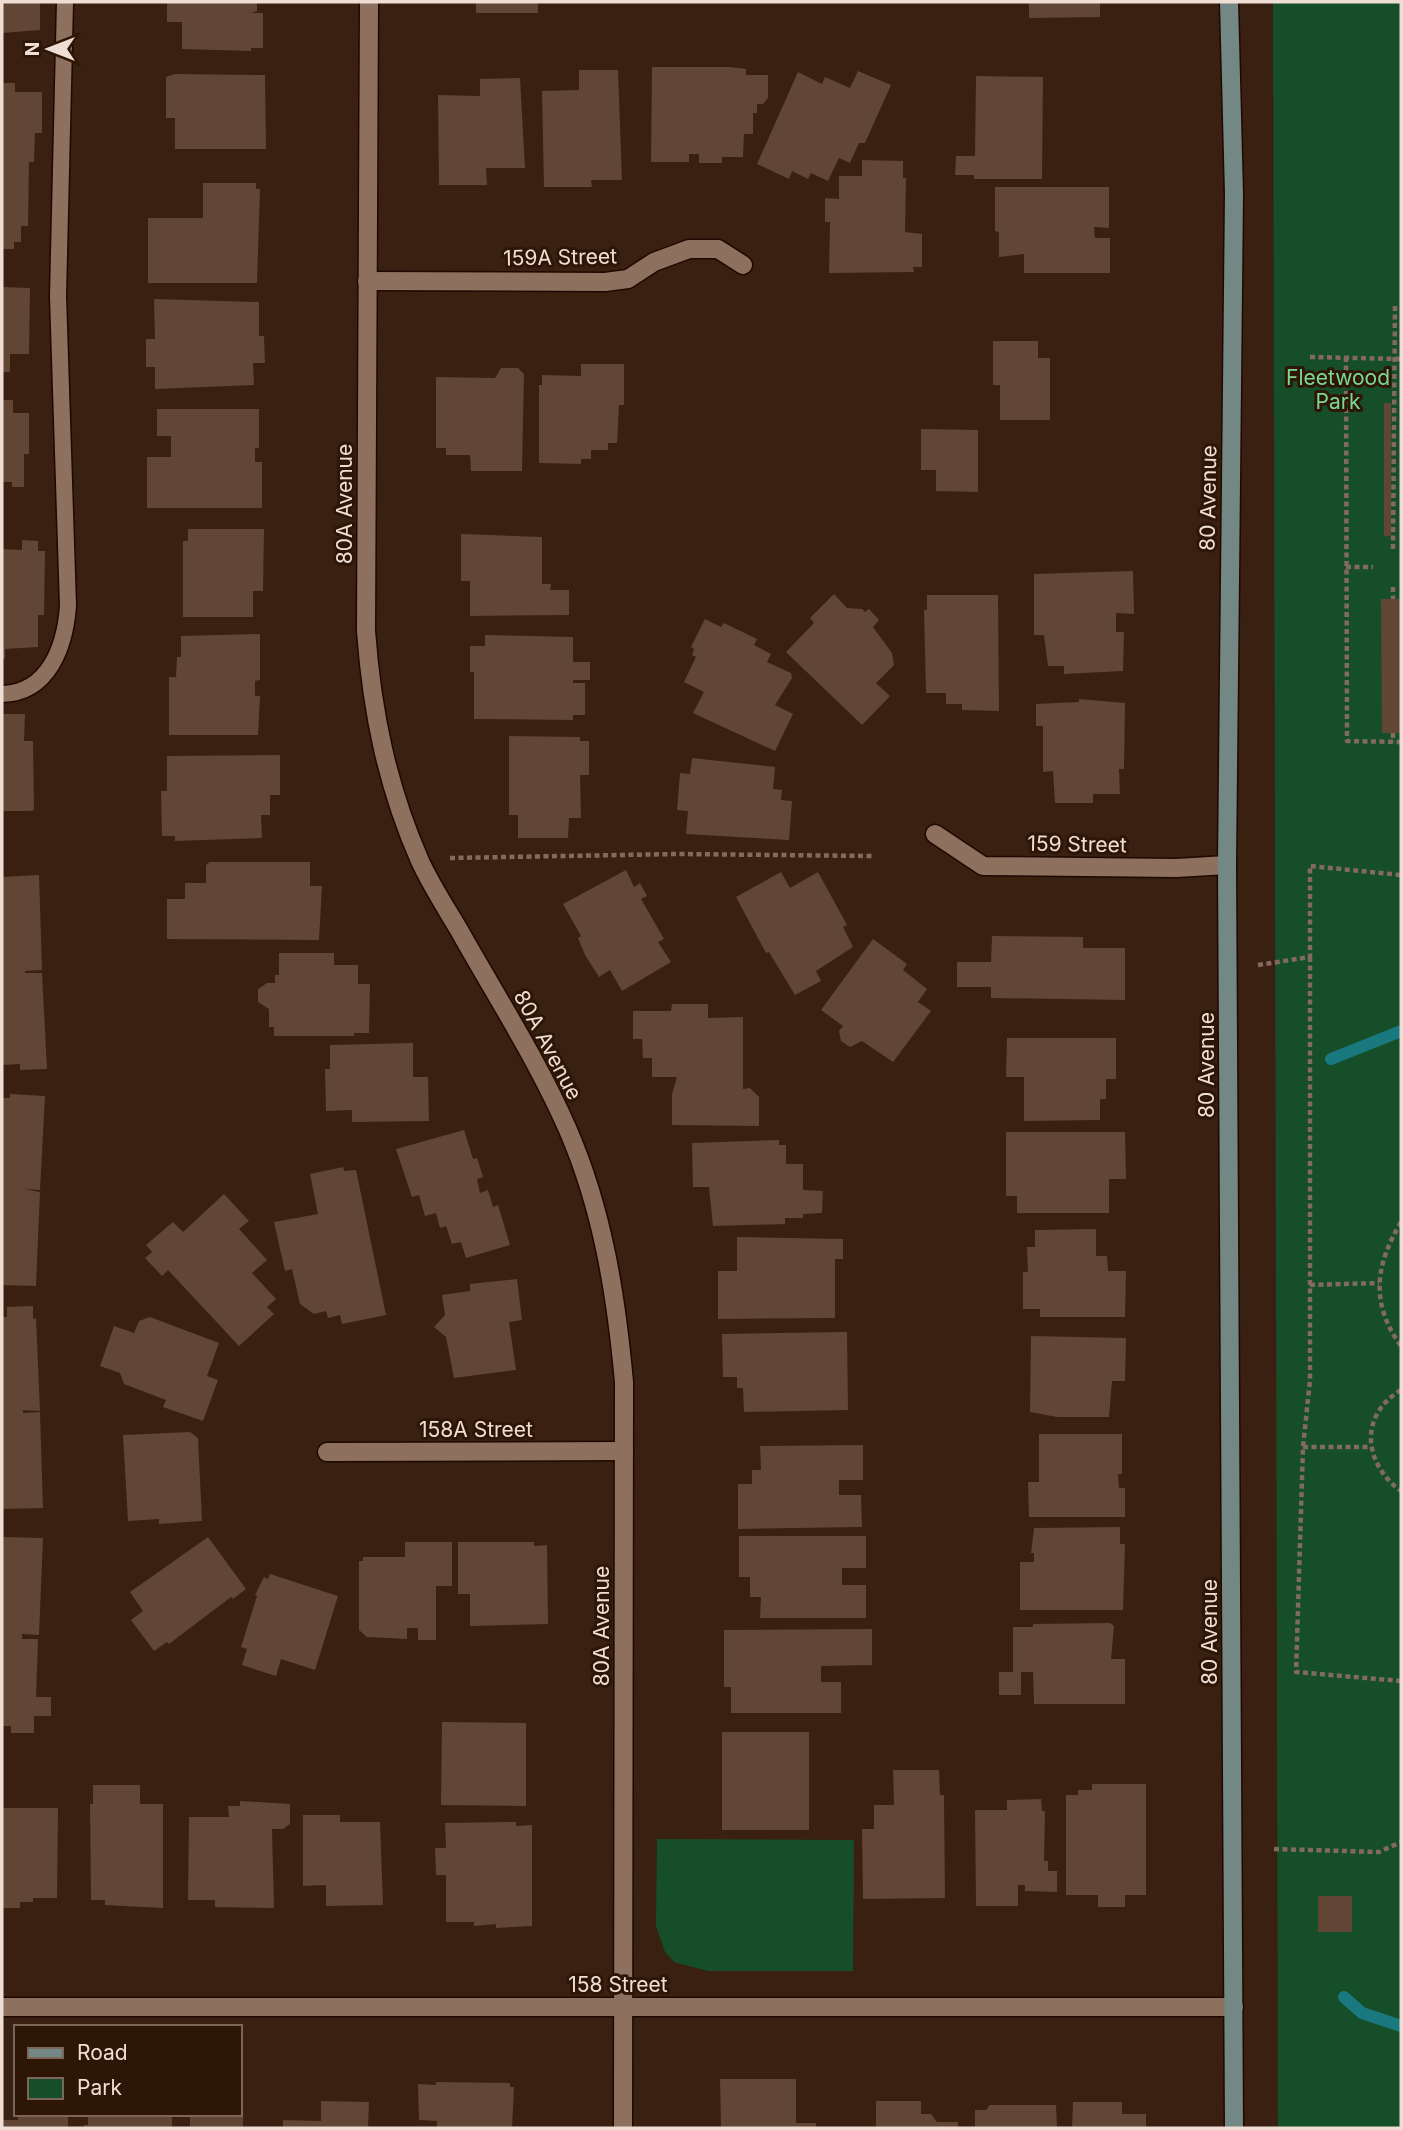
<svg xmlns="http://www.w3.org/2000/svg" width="1403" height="2130" font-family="Inter,sans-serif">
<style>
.green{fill:#154e29}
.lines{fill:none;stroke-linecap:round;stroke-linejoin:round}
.stream{stroke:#1a797f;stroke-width:12}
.building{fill:#614535}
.lane-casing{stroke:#1f0800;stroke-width:19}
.street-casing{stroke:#1f0800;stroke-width:21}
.secondary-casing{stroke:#1f0800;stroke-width:21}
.path{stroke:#826b5e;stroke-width:4.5;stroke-dasharray:5 3.5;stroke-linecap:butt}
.lane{stroke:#8e705e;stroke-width:16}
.street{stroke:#8e705e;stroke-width:18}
.secondary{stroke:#738785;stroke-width:18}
.labels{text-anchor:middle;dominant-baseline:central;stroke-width:6;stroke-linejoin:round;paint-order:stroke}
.street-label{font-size:21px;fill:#f0ded4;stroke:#2e1607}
.park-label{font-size:21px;fill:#79d994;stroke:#2e1607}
</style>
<rect width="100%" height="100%" fill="#392010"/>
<g class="green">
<path d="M1273,2H1401V2128H1278Z"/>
<path d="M657,1839L854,1840L853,1971H708L674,1962L665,1952L656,1926Z"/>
</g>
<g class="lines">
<g class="stream">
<path d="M1331,1059L1401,1031"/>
<path d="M1344,1997L1362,2013L1401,2026"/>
</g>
</g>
<g class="building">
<path d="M2,2H40V30L2,33Z"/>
<path d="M167,2H257V11L251,13H263V48H251V51L182,49V22H167Z"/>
<rect x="476" y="2" width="62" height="11"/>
<path d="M1029,2H1100V17L1029,18Z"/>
<path d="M652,67H730L746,69V75H768V98L763,104H757V113H753V134H744L743,157H722V163H699V154H689V162H651Z"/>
<path d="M579,70H618L622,180H591L592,187H544L542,91L579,90Z"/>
<path d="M858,71L891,85L865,143H859L850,163L839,158L828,181L811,173L808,179L792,171L789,179L757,164L798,72L822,84L825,77L850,88Z"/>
<path d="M175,74L265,75L266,149H175V118H166V77Z"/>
<path d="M976,76L1043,77L1042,179H974V175H955L956,156H975Z"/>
<path d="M520,78L525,168H486L487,185H439L438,95L480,96V79Z"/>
<path d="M2,83H15V92H42V133H35L34,162H29L28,226H21V242H14V249H2Z"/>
<path d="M862,160L903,161V178H906L905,232L922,234V267H913L914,272L829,273L830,222H825V198L839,199V176H862Z"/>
<path d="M203,183H256V189H260L257,283H148V218H203Z"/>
<path d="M995,187H1109V228L1094,227L1095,238H1110V273H1024V254L999,257V232L995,231Z"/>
<path d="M2,287L30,288L29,354H10V372H2Z"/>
<path d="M154,299L259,302V336H264L265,363H253L254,385L155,389V367H146V339H155Z"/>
<path d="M993,341H1038V358H1050V420H1000V385H993Z"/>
<path d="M581,364H624V405H619L617,443H608V450H591V459H581V464L539,463V385H542V375L581,376Z"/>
<path d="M501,368H518L524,374L522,471H471L470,455H446V448H436V377L495,378Z"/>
<path d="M2,400H13V413H29V454H24V487H12V482H2Z"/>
<rect x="1384" y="403" width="7" height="133"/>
<path d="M157,409H259V448H255V462H262V508H147V457H171V436H157Z"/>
<path d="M921,429L978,430V492L936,491V470H921Z"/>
<path d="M188,529H264L263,591H253V617H183V541H188Z"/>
<path d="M461,534L542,537V584H551L550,590H569V615L470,616V581H461Z"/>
<path d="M22,540L38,541V551H45L44,615H38V647L5,649V659H2V549L22,550Z"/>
<path d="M1133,571L1134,614L1116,613V632H1124L1123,671L1064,674V666H1048L1044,635H1034V574Z"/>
<path d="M834,594L847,608L862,609L865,612L869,609L879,620L873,627L892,653L894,665L876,683L890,696L862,725L786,652L814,623L810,618Z"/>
<path d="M927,595H998L999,711L962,710V704H946V693H926L924,610H927Z"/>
<path d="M1381,599H1401V733H1382Z"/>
<path d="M705,619L721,627L724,623L757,639L754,645L771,654L767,662L791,673L792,678L775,705L793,714L775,751L693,713L704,692L684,682L696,657L692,655L694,649L691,647Z"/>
<path d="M260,634V680L255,681V696H260L258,735H169V677H176L177,657H181V636Z"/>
<path d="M485,635L573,637V662H590V680H573V683H585V715H573V720L474,719V672H470V646H485Z"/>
<path d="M1079,699L1125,703L1124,769H1119L1120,794H1093V803H1055L1053,771L1043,772V726H1036V704L1079,702Z"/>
<path d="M2,714H25L24,741H33L34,810L30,811H2Z"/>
<path d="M509,736L580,737V741H589V775H580L581,818H569L568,838H518V815H509Z"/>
<path d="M280,755V795H270V815H261L262,838L175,841V836H162L161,791H167V756Z"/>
<path d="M692,758L775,767L773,789L782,790L781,800L792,801L789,840L686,834L688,811L677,810L680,773L690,774Z"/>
<path d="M210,862H310V886H322L319,940L167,939V899H185V883H206V865Z"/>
<path d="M626,870L634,887L640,883L647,896L641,899L664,939L658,942L671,962L622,991L610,970L599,977L585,955L578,938L581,936L563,904Z"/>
<path d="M781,872L790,888L818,872L847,925L843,927L853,947L816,971L821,981L795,995L769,952L766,953L736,897Z"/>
<path d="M39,875L42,970L25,971V973H42L47,1069L20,1070V1064L2,1065V877Z"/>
<path d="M992,936L1083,937V948H1125V1000L991,998V987H957V962H991Z"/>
<path d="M873,939L907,964L903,970L927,989L918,1002L931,1011L893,1062L862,1041L850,1047L841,1041L839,1031L843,1026L821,1010Z"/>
<path d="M279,953H334V965H358V984H370L369,1033H354V1036H274V1027H269V1009L258,1002V989L267,983H275V975H279Z"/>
<path d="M672,1004H708V1018L743,1017V1089L750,1088L759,1097V1126L672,1125V1094L677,1077H652V1058H643L642,1039H633V1011H671Z"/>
<path d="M1007,1038H1116V1079H1106V1099H1100V1120L1024,1121V1077H1006Z"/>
<path d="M413,1043V1077H428L429,1121L352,1122V1110L326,1111L325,1069H330V1045Z"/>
<path d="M10,1094L45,1096L40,1190L24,1189L40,1192L36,1286L2,1285V1098H10Z"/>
<path d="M464,1130L473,1159L477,1158L483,1177L477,1179L480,1193L488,1190L493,1207L498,1205L510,1245L466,1258L461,1242L452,1244L446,1226L440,1228L436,1213L425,1216L419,1195L412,1197L396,1149Z"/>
<path d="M1006,1132H1125L1126,1179H1109V1213H1017V1196H1006Z"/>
<path d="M779,1140V1145H786V1164H803V1190L823,1191L822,1213L803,1214V1218H785V1224L713,1226L709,1187H693L692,1143Z"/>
<path d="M343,1167L344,1171L356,1170L386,1315L342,1324L340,1315L328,1318L326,1311L314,1314L300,1304L292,1269L285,1271L274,1222L318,1214L310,1174Z"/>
<path d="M224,1194L249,1221L239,1229L267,1260L252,1273L276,1299L267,1307L274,1314L239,1346L168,1270L162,1276L145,1258L152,1252L146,1245L173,1222L183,1232Z"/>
<path d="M1096,1229V1256H1107L1108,1271H1126L1125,1317H1040V1309H1023V1272H1028L1027,1247H1035V1230Z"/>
<path d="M737,1237L843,1239V1259H835V1318L718,1319V1271H737Z"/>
<path d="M517,1279L522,1320L509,1322L516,1370L454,1378L446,1337L434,1327L445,1315L442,1295L470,1291V1284Z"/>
<path d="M33,1306V1319L36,1318L40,1411L23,1410V1413L40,1412L43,1508L2,1509V1317H7V1307Z"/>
<path d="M150,1317L219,1343L207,1376L218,1380L203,1421L163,1407L166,1400L124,1384L120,1373L100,1366L114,1326L134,1333L139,1321Z"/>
<path d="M847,1332L848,1410L744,1412L743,1388H737V1377H723L722,1334Z"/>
<path d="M1031,1336L1126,1338L1125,1381H1112L1109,1417H1057L1030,1412Z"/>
<path d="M190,1432L198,1438L202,1521L159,1524V1519L128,1521L123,1435Z"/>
<path d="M1039,1434H1122V1474H1118L1119,1488H1125V1517H1029L1028,1482H1039Z"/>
<path d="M863,1445V1480H839V1495H861L862,1527L738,1529V1484H752V1470H761L760,1446Z"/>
<path d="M1120,1527V1544H1125L1123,1610H1020V1562H1034V1553H1031L1034,1528Z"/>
<path d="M739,1536H866V1568H842V1585H866V1618H760L761,1597H750V1577H739Z"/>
<path d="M2,1537L43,1538L39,1635L22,1634V1639H38L36,1697H51V1716H34V1733H11V1726H2Z"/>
<path d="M208,1537L246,1589L233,1599L231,1597L169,1644L167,1642L154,1651L131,1620L143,1611L130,1592Z"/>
<path d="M405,1542H452V1586H436V1640H418V1628H407V1639L367,1637L359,1630V1561H363V1557H405Z"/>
<path d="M458,1542H534V1546L547,1545L548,1624L470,1626V1594H458Z"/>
<path d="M270,1574L338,1596L315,1670L281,1659L276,1676L242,1665L247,1649L241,1647L257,1596L255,1595L264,1577L268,1579Z"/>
<path d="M1110,1623L1114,1626L1111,1659H1125V1704H1034L1033,1672H1021V1695H999V1672H1013V1627H1033V1624Z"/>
<path d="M872,1629V1665L821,1666V1682H841V1713H731V1687H724V1630Z"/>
<path d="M442,1722L526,1723V1806L441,1805Z"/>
<rect x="722" y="1732" width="87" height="98"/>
<path d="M893,1770H939L940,1795H944L945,1898L863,1899L862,1829H874V1805H894Z"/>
<path d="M1092,1784H1146V1895H1125V1907H1098V1895H1066V1795H1078V1790H1092Z"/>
<path d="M93,1785H140V1804H163V1908L105,1905V1900H91L90,1804H93Z"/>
<path d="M1041,1799L1042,1811H1045L1044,1861H1048V1871H1057V1892L1025,1891V1885H1018V1906H976L975,1810H1007V1800Z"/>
<path d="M240,1801L290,1804V1824L283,1829H272L274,1908L215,1907V1900H188L189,1817H229L228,1806H240Z"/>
<path d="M2,1808H58L57,1898H33V1902H20V1908H2Z"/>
<path d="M303,1815H340V1822H380L383,1905L326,1906V1885L303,1886Z"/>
<path d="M516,1822V1826L532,1825V1926L496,1928V1924L474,1926V1922H446V1875H436L435,1848H446L445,1823Z"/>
<rect x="1318" y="1896" width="34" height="36"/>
<path d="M720,2079H796V2123H816V2128H721Z"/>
<path d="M436,2082L510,2083V2087H514L512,2128H437V2121L419,2120L418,2084L436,2085Z"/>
<path d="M321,2101L369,2102L368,2128H283V2120L321,2121Z"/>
<path d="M876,2101H921V2114H931L937,2122H958V2128H876Z"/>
<path d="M1073,2102H1122V2114H1146V2128H1072Z"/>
<path d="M240,2103H243V2128H190V2114H240Z"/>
<path d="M990,2105H1056L1057,2128H975V2110H986Z"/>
<path d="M129,2114H172V2128H84V2125H88V2117H129Z"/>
<path d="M18,2116H68V2128H2V2120H18Z"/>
</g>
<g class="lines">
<defs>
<path id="lane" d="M2,694C49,693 65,646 68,606L58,296L65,2"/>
<g id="street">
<path d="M369,2L366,631C372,712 387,786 420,861C431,885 446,908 459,930C496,996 538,1061 568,1130C603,1211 616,1295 624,1382L623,2128"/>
<path d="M367,281L605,282L628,279L654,262L689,249H718L743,265"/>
<path d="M935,834L983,866L1176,868L1227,865"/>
<path d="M327,1452L624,1451"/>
<path d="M2,2007H1234"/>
</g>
<path id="secondary" d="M1229,2L1234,194L1227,865L1234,2128"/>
</defs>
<use href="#lane" class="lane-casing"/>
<use href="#street" class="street-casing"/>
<use href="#secondary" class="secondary-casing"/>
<g class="path">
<path d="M1310,357L1401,359"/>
<path d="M1346,357L1347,741L1401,742"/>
<path d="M1393,549L1395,304"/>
<path d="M1346,567H1373"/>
<path d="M1393,587V599"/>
<path d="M1393,733V742"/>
<path d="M450,858L678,854L872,856"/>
<path d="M1310,957V1380L1303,1447L1296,1672L1401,1681"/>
<path d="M1258,965L1310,957V866L1401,875"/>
<path d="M1401,1222C1375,1266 1370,1303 1401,1346"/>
<path d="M1310,1285L1379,1283"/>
<path d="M1401,1390C1358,1416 1364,1464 1401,1491"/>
<path d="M1303,1447H1371"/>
<path d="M1274,1849L1379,1852L1401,1842"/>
</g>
<use href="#lane" class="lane"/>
<use href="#street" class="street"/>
<use href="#secondary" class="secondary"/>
</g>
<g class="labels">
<g class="street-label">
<text transform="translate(560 257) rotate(-1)">159A Street</text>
<text transform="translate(1208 498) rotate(-89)">80 Avenue</text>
<text transform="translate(344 504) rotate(-90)">80A Avenue</text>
<text transform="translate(1077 844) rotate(1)">159 Street</text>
<text transform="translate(548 1045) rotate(62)">80A Avenue</text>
<text transform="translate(1206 1065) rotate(-90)">80 Avenue</text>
<text x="476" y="1429">158A Street</text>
<text transform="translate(601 1626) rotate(-90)">80A Avenue</text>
<text transform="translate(1209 1632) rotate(-90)">80 Avenue</text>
<text x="618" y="1984">158 Street</text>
</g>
<g class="park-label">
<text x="1338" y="377">Fleetwood<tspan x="1338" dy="24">Park</tspan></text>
</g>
</g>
<rect width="1403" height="2130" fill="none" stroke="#f0ded4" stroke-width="7"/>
<rect x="14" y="2025" width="228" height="91" fill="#2e1607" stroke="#7c6659" stroke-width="2"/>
<rect x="28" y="2048" width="35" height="10" fill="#738785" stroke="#7c6659" stroke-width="2"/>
<text x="77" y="2060" font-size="21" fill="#f0ded4">Road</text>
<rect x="28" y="2078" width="35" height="21" fill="#154e29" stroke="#7c6659" stroke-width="2"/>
<text x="77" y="2095" font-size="21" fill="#f0ded4">Park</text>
<g transform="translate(49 49) rotate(270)" stroke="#2e1607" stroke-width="5" paint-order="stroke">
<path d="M0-5L12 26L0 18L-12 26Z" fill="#f0ded4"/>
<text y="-10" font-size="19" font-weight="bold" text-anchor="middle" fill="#f0ded4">N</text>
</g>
</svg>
